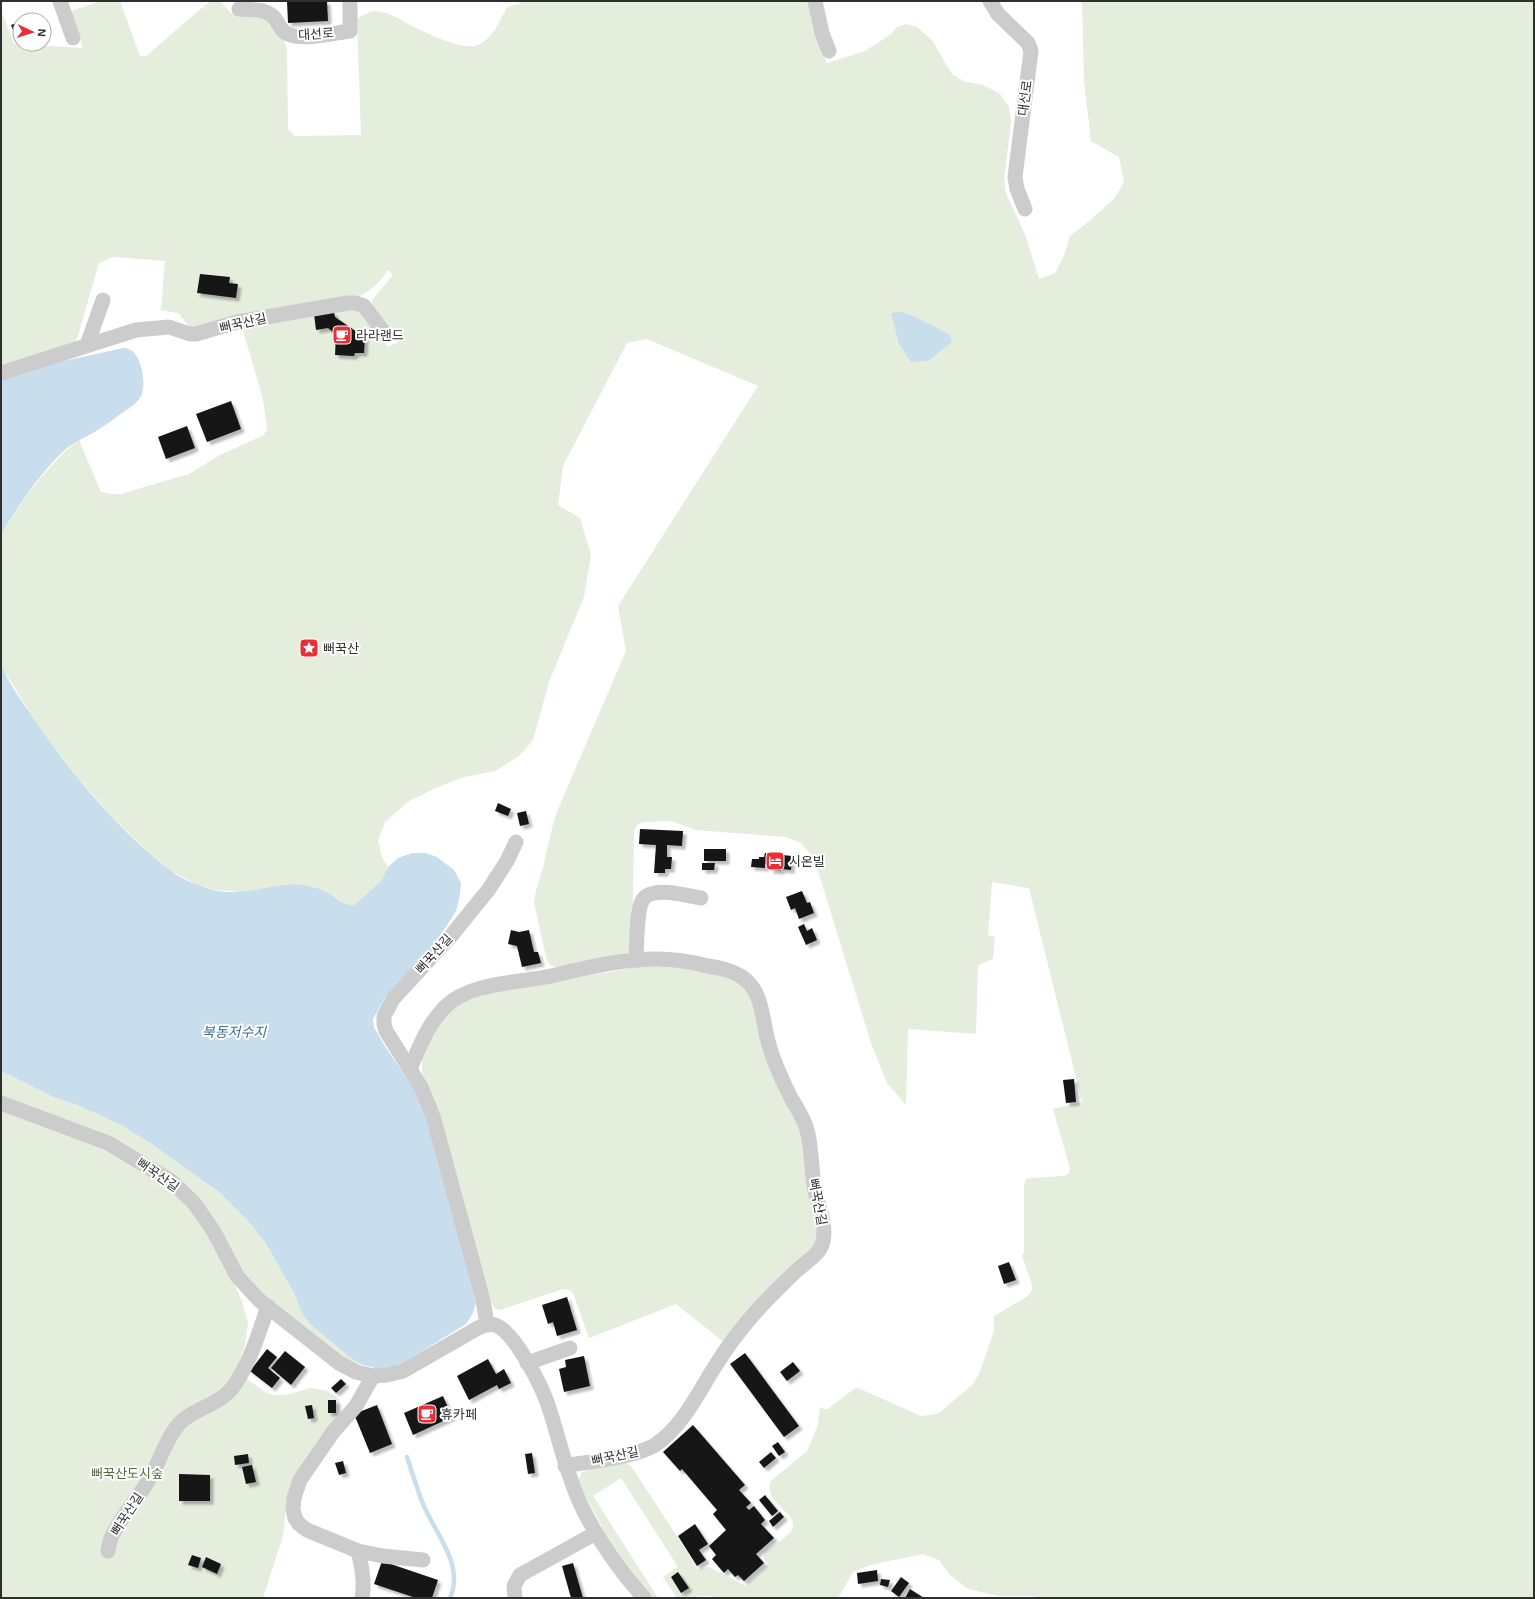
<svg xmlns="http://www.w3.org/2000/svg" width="1535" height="1599" font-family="Helvetica,'Noto Sans KR',sans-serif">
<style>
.green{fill:#e5eddd}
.water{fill:#c9deed}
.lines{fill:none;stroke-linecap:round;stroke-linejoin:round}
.stream{stroke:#c9deed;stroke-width:4.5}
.building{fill:#161616;filter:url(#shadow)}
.minor{stroke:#ccc;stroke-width:15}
.labels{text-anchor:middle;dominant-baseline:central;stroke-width:4;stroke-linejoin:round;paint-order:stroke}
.street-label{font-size:13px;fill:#2f2f2f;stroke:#fff}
.poi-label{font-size:13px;fill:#2f2f2f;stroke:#fff;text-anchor:start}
.park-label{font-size:13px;fill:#516c3b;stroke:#fff}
.water-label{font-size:14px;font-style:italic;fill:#3b6e94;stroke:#fff}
</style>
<defs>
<filter id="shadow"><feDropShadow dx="3.5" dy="3.5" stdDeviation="1" flood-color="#0004"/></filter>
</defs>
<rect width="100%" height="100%" fill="#fff"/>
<g class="green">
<path d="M101,1H120L140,56H146L210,1H220L232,14L259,16L268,19L284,40L287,50L288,129L295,136L361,135L357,19C370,11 374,9 389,14C408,23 461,55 480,44C494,37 500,20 507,7L520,4L519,1H809L815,32L827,63L865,51L890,35L897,27L906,24L917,27L932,40L952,74L963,81L983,85L999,93L1009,107L1011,123L1004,180L1006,193L1026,237L1039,279L1055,273L1063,258L1070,236L1088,222L1114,199L1124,182L1119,157L1091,141L1084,82L1082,1H1534V1598H1045L1032,1596H998L968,1589L949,1574L939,1560L923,1554L870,1565L853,1572L838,1598H713L711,1596H697L694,1598H677L663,1577L678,1567L621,1478L593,1496L658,1598H652L613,1548L580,1486L579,1479L582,1472L599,1466L624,1462L631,1466L698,1569L709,1567L746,1586L769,1564L764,1559V1552C773,1546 785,1539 791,1531C803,1515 761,1502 771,1481L807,1451L818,1425L820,1407L824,1409H828L854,1389L858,1388L921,1416L931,1415L939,1413L973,1384L980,1372L994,1331V1316L1028,1296L1033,1288L1022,1256L1024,1252V1185L1026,1179L1031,1178L1064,1176L1069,1173L1070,1168L1053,1109L1082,1102L1029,888L992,882L988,935L995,937L993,959L978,965L976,1034L908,1029L906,1105L887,1083L871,1043L814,858L801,843L786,837L696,830L671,821L643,822L637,825L634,831L632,944L631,950L627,954L556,967L551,966L547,961L534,903C535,891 540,879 543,867C548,847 551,828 558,809L626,651L618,606L758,386L647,339L627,343L563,466L558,505L580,518L591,555L584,597L549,682L533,740L519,756L495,771L464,777L438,787L409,801L385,822L378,840L382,857L388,867L381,881L354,905L345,904L335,899L260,889L241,892L216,890L198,885L171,871L149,853L113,818L80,780L43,733L4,671L1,663V535C21,502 48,463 79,440L101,492L111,494H121L189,474L220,455L264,435L267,428L263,399L241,324L353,308L365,315L388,347L398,342L372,307V300L393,275L388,270C379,283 371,292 356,297L193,331L178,313L161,310L165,261L113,257L99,263L76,343L1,366V10L14,44L83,48L71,11Z"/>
<path d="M644,966C668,965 719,969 738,983C745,988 750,997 755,1004L800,1126L818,1241L725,1343L676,1304L589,1338L573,1293L569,1290L563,1289L500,1310L495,1309L492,1304L457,1185L438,1112L433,1096L422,1073V1056L426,1045L445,1016L464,1001L501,990Z"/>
<path d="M1,1071L53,1097L80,1106L123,1126L150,1143L219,1192L249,1222L265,1242L294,1293L303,1315L311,1325L353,1360L363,1365L348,1363L256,1290L175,1179L1,1098Z"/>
<path d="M1,1106L110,1150L168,1184L190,1207L210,1236L233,1281L241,1299L248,1322L245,1345L234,1376L246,1378L266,1393L275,1395H285L311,1388L328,1391L337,1397L342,1407L340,1416L287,1498L283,1536L263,1598H1Z"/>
</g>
<g class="water">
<path d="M902,312L913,316L949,334L952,342L928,361L911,362L899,344L891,313Z"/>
<path d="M123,348C125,348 127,348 129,349C141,353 148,386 140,398C136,404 128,409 122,413C112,420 102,428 91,434C82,439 73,443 65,450C43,469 16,509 1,535V379L36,367Z"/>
<path d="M1,663C7,681 19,697 30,713C66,767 118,831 170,870C182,880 200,886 214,890C245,898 274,881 304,885C310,886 317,888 322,890C335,895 337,904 354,905L381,881L388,867L398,858L412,853H426L437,857L454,870L461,883L460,895L456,911L446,927L429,950L384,999L373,1019L374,1027L383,1043L424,1104L476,1303L473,1313L466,1324L406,1361L390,1368H375L363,1365L353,1360L311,1325L303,1315L294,1293L265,1242L249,1222L219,1192L150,1143L123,1126L80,1106L53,1097L1,1071Z"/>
</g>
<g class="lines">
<path class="stream" d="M407,1457C412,1472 417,1489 423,1504C435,1533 465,1565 450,1598"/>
</g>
<g class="building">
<path d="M287,1H327L328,21L288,23Z"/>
<path d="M32,16L33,20H24Z"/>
<path d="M20,22V41L18,42L11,25Z"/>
<path d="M200,274L230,277L229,283L238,284L236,298L197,293Z"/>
<path d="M334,312L335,317L357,332V336L365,337L364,353H355L354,356L335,355L336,335L328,328L316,330L314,314Z"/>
<path d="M231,401L241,429L207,442L196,414Z"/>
<path d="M187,426L195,448L166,459L158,437Z"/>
<path d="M498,803L511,809L508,816L495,811Z"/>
<path d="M526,811L529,824L520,826L517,813Z"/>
<path d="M640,829L683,831L682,846L667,845V857H672L671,869H665V873H654L656,845L639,844Z"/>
<rect x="704" y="849" width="22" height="12"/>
<path d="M765,853L792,856L791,870L781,869V871L770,870V865L765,864V868L751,867L752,859H759V857H764Z"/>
<path d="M702,863H715L714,870H702Z"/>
<path d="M802,891L807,903L810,902L814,913L799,919L795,908L791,910L786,897Z"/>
<path d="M804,924L807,931L812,928L817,940L806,945L798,927Z"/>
<path d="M511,930L519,932L529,930L534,952H538L541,963L522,967L517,946L508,944Z"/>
<path d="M1074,1079L1076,1102L1066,1103L1063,1080Z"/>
<path d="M1009,1262L1016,1280L1004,1284L998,1266Z"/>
<path d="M567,1297L577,1330L557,1336L553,1322L548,1324L542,1305Z"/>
<path d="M267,1349L277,1357L268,1368L280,1378L272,1388L250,1371Z"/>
<path d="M285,1351L305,1367L291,1385L271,1368Z"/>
<path d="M745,1353L799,1426L784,1437L730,1364Z"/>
<path d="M584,1356L590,1386L564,1392L559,1369L566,1367L565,1360Z"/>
<path d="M488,1359L496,1374L504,1369L511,1383L499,1389L497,1385L469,1400L457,1376Z"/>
<path d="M793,1362L800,1371L787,1381L780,1372Z"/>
<path d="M341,1379L346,1384L336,1393L331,1388Z"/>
<path d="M443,1396L452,1417L413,1435L404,1413Z"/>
<rect x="328" y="1400" width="8" height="13"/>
<path d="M312,1405L314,1418L308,1419L305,1406Z"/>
<path d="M377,1405L392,1444L370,1453L354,1414Z"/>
<path d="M693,1425L745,1485L739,1490L751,1503L746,1507L749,1510L754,1506L765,1520L761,1524L774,1538L756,1554L764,1563L744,1581L738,1575L735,1577L728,1569L724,1573L712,1559L716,1555L709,1546L726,1530L713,1514L717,1510L682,1469L680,1471L663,1452Z"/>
<path d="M778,1442L785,1452L779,1456L772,1446Z"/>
<path d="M771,1452L776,1458L764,1468L759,1462Z"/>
<path d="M532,1453L535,1473L528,1474L525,1454Z"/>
<path d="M248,1454L249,1463L235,1465L234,1456Z"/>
<path d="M343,1461L346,1473L339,1475L335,1463Z"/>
<path d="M252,1465L256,1482L246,1484L242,1467Z"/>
<path d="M179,1474L210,1475V1501H179Z"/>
<path d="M765,1495L778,1511L772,1516L759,1500Z"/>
<path d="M780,1512L784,1517L773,1527L769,1521Z"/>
<path d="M695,1524L708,1544L699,1550L706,1560L697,1566L678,1536Z"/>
<path d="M192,1555L201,1558L198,1568L188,1565Z"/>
<path d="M206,1557L221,1564L217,1574L202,1567Z"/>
<path d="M382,1561L438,1580L432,1598H416L374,1584Z"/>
<path d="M573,1563L583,1598H571L562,1566Z"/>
<path d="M877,1570L878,1581L858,1584L857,1573Z"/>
<path d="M678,1572L689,1588L681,1593L671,1577Z"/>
<path d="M901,1577L909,1583L899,1597L891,1591Z"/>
<path d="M881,1579L890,1580L888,1587L880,1585Z"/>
<path d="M910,1589L924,1598H905Z"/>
</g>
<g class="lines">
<g class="minor">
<path d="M60,1L73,38"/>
<path d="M815,1L822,33L829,51"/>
<path d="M990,1L998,14L1028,43L1031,51L1015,177L1017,189L1025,209"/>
<path d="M239,9C252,10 268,8 276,20C280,26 282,32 288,34C303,41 334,33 350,31V1"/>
<path d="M87,345L103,300"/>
<path d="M1,373L136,330L169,327L190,334H196L237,322L348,303H356L364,306L386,335"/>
<path d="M636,960C637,946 636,914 642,901C644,897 649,894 654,893C669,890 687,896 701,898"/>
<path d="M410,1069C419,1047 428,1024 445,1007C470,982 518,983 551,976C586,968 622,959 657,959C674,959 692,962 708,966C720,968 732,970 742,977C763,991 762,1019 768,1041C773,1061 782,1080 791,1098C797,1108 804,1119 807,1130C812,1148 811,1167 814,1186C817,1203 827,1224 823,1241C822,1246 819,1251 816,1254C810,1260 803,1265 796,1271C782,1285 767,1299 753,1315C739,1331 725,1350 714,1368C697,1395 682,1427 655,1445C633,1458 591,1461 565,1466"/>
<path d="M1,1103L108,1143L171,1181L194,1203L213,1230L237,1276L259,1300L339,1363L356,1372L373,1376L387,1375L403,1371L478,1328C483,1326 489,1323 495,1325C514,1331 540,1383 547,1402C559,1436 565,1471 581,1505C597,1539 620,1571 644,1598"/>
<path d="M487,1324L483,1300L433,1116L421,1087L386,1031L384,1024V1016L393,999L451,936L489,889L507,861L516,842"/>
<path d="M527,1363L570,1348"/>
<path d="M373,1376L356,1406L333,1432L300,1480L294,1498L293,1509L295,1518L299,1524L307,1530L358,1551L383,1556L423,1560"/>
<path d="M108,1551C109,1545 110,1539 113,1534C123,1514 139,1497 150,1478C160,1461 168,1433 183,1420C198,1408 221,1403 233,1387C250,1363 259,1333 268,1306"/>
<path d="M358,1551C362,1566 365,1582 362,1598"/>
<path d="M515,1598L514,1586L520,1575L596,1533"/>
</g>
</g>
<defs>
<symbol id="cafe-square" viewBox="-11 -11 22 22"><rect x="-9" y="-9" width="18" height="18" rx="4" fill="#ea2e35" stroke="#fff"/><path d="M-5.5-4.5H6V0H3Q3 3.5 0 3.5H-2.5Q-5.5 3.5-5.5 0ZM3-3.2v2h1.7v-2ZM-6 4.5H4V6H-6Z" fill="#fff"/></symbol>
<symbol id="sight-square" viewBox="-11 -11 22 22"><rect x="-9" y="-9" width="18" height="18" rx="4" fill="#ea2e35" stroke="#fff"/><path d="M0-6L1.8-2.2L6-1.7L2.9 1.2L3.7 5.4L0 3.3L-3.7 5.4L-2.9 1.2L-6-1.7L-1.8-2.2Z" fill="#fff"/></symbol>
<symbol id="hotel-square" viewBox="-11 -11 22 22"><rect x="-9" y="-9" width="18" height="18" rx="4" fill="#ea2e35" stroke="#fff"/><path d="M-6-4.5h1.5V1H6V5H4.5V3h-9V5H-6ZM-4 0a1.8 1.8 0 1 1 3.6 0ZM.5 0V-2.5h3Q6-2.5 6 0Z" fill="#fff"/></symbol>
</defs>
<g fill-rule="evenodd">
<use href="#cafe-square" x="331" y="324" width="22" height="22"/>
<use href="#sight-square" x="298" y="637" width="22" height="22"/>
<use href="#hotel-square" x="764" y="850" width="22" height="22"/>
<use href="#cafe-square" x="416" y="1403" width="22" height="22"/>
</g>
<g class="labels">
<g class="street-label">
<text transform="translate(316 34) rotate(-4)">대선로</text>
<text transform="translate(1025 98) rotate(-82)">대선로</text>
<text transform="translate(243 323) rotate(-13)">뻐꾹산길</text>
<text transform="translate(434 954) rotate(-48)">뻐꾹산길</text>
<text transform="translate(158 1175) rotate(35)">뻐꾹산길</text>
<text transform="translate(818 1202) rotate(79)">뻐꾹산길</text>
<text transform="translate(615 1456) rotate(-12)">뻐꾹산길</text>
<text transform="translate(127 1514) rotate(-57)">뻐꾹산길</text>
</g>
<g class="poi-label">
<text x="356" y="335">라라랜드</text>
<text x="323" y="648">뻐꾹산</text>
<text x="789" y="861">시온빌</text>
<text x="441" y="1414">휴카페</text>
</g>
<g class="park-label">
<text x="127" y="1473">뻐꾹산도시숲</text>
</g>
<g class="water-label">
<text x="234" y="1032">북동저수지</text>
</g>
</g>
<rect width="1535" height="1599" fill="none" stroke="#2f2f2f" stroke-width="4"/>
<g transform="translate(32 32) rotate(94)"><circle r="19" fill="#ffffff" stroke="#acacac"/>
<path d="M0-3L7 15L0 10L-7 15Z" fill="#ea2e35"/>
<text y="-6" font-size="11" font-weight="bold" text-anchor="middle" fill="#2f2f2f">N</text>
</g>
</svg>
